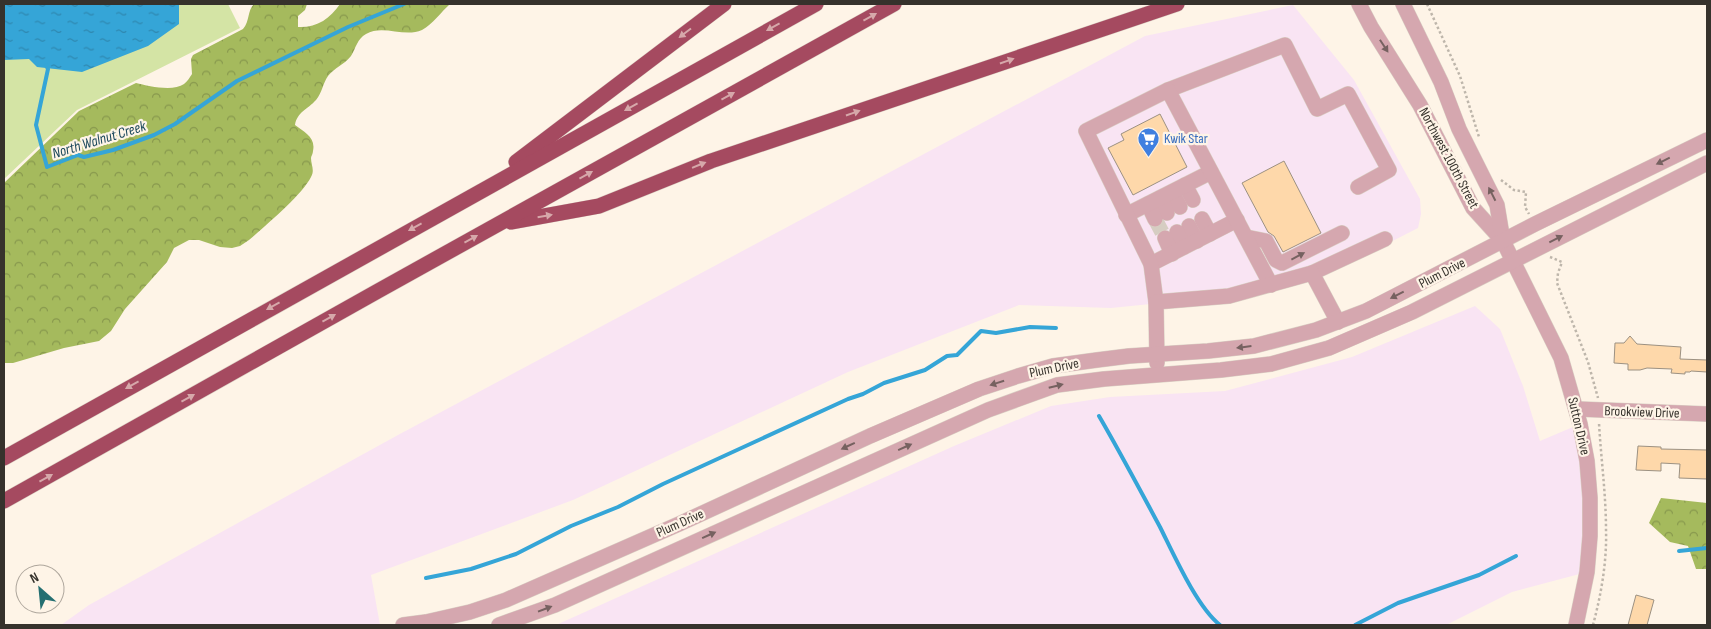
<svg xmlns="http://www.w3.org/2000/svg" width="1711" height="629" font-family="'Sofia Sans Condensed',sans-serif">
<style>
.commercial{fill:#f9e4f3}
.forest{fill:url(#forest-crowns)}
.green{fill:#d4e4a5}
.water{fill:url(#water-ripples)}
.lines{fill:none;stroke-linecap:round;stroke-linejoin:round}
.stream{stroke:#35a5d7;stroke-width:4}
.building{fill:#fed8aa;stroke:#9c9182}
.minor-tunnel{stroke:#d6cdc2;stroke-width:15;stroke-dasharray:15 8;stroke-linecap:butt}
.minor-casing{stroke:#dad1c5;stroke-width:16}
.highway-casing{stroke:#dad1c5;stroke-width:16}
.path{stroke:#beb6ab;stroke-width:2.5;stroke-dasharray:2.5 2.5;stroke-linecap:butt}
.minor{stroke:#d5a7af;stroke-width:15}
.highway{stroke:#a54a60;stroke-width:15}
.oneway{fill:#d6a8aa}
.oneway2{fill:#766160}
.labels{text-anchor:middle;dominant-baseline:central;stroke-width:4.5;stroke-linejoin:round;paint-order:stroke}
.shop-label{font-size:14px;fill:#366cbe;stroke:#fef4e7;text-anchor:start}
.street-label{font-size:14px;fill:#36322c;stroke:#fef4e7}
.water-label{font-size:15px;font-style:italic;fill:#18455a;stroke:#fef4e7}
</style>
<defs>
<pattern id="forest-crowns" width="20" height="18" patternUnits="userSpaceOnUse" patternTransform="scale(1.25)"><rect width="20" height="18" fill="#a5ba5d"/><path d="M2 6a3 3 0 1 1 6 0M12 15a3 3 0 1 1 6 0" fill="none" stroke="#87984d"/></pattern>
<pattern id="water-ripples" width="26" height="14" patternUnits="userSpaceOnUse" patternTransform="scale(1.25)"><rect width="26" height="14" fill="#35a5d7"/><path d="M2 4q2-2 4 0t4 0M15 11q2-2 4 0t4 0" fill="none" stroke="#2e87af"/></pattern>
</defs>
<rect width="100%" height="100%" fill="#fef4e7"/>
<g class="commercial">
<path d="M1293,5L1354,80L1420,199L1421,214L1418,228L1367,254L1270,292L1111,308L1019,305L848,372L573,500L371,575L380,625H61L89,605L398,435L1145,36Z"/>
<path d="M1475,306L1500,329L1523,386L1540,441L1580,424L1587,572L1512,592L1446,625H556L954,446L1051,406L1110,397L1225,391L1352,357Z"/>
</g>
<g class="forest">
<path d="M254,4H307L305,10L298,16V27C316,28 330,19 340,4H450C441,12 433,24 422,30C404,38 383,24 366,34C357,39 356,48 351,56C345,64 334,68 328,76C323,83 322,93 316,100C308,109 297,112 295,125C304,132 316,137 313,151C313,154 311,156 311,158C311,165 315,170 311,177C302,195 265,226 249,240L240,246L232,248L220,247L199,240H189L174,248L167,262L125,309L111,331L99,341L64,348L13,363H4V183L79,111L136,83C148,86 173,92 184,84C187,82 190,77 192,74L191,59L193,55L243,29C250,21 247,11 254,4Z"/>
<path d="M1661,498L1707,503V569H1696L1688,546L1670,542L1649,523Z"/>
</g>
<path class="green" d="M4,4H228L240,28L77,110L4,179Z"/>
<path class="water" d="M4,4H179V24L148,46L82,72L37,67L29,59L4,60Z"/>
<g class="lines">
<g class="stream">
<path d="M46,65L48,69L36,125L47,167L78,155L84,157L113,150L154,135L175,124L237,81L348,27L404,4"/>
<path d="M1099,416C1120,452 1140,490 1160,527C1174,555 1197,607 1220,625"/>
<path d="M1679,551L1707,548"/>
<path d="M426,578L471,569L516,554L571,526L618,507L663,484L848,399L863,394L884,383L925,370L947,356L957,355L981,331L996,333L1030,327L1056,328"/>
<path d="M1355,625L1398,603L1479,575L1516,556"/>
</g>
</g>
<g class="building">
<path d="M1160,114L1187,167L1133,195L1108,148L1124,140L1121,134Z"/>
<path d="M1284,161L1321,233L1283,252L1274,236L1268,232L1242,183Z"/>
<path d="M1630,336L1637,344L1681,347L1680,359L1707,360V372L1691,371L1690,372H1685V374L1671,373L1672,369L1647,368L1640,370H1628V364L1614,363L1615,343H1624Z"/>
<path d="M1638,446L1661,447V449L1707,450V479L1679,478L1680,464L1661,463V471L1636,470Z"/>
<path d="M1636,595L1654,600L1647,625H1628Z"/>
</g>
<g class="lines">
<path class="minor-tunnel" d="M1155,219L1165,238"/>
<defs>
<g id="minor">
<path d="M1359,4L1371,27L1420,105L1473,208L1503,241L1561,358L1580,424L1587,461L1590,498V536L1587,572L1576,625"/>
<path d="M1403,4L1441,82L1459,129L1497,205L1503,241"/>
<path d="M1168,90L1285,45L1317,109L1348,94L1389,170L1358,187"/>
<path d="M1185,185L1193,200"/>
<path d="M1172,192L1180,207"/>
<path d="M1160,198L1167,213"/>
<path d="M1148,204L1155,219"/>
<path d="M1126,215L1211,172"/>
<path d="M1202,219L1210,234"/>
<path d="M1189,226L1197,241"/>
<path d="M1177,232L1184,247"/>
<path d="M1246,237L1266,241L1276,260L1282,263L1342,233"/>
<path d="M1165,238L1172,254"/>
<path d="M1151,264L1237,220"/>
<path d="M1312,273L1385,239"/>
<path d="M1156,302L1151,264L1086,131L1168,90L1271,285"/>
<path d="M1157,363L1156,302L1229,296L1312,273L1338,322"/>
<path d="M1577,409L1707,414"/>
<path d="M403,625L426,622L470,612L506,600L679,524L870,436L979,389L1018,376L1053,366L1097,360L1129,356L1208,351L1254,346L1316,330L1366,311L1535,224L1707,140"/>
<path d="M499,625L555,605L988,410L1057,385L1104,379L1221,370L1271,364L1329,348L1412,312L1707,163"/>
</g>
<g id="highway">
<path d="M516,162L724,4"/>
<path d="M511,222L599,206L711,161L1177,4"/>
<path d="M4,458L816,4"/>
<path d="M4,501L378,291L894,4"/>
</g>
</defs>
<use href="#minor" class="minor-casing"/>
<use href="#highway" class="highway-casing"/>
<g class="path">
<path d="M1427,4L1460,76L1479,137"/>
<path d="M1501,180L1514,190L1526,192L1525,207L1529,214"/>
<path d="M1550,257L1562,262L1558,273L1557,283L1588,362L1598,398"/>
<path d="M1593,625C1601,595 1607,562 1606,530C1606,494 1601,459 1599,423"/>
</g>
<use href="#minor" class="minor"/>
<use href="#highway" class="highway"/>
</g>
<defs><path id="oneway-solid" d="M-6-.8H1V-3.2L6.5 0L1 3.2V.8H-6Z" transform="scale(1.25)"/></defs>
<g class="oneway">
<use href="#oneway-solid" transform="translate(870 17) rotate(-29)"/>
<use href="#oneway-solid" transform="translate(773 27) rotate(151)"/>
<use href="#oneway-solid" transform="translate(685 33) rotate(143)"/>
<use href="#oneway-solid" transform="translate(1007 61) rotate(-19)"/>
<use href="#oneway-solid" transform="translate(728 96) rotate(-29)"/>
<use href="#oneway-solid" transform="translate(631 107) rotate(151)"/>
<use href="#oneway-solid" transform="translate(853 113) rotate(-19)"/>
<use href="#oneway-solid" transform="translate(699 165) rotate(-22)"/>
<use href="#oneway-solid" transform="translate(586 175) rotate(-29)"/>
<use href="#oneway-solid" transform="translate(545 216) rotate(-10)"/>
<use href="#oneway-solid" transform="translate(415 227) rotate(151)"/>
<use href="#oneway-solid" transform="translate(471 239) rotate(-29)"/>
<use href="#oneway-solid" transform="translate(273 306) rotate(151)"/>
<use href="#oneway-solid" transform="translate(329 318) rotate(-29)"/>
<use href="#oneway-solid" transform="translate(132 385) rotate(151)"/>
<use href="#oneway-solid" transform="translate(188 398) rotate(-29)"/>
<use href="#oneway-solid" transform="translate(46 478) rotate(-29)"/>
</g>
<g class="oneway2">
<use href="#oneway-solid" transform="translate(1384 46) rotate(57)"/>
<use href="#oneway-solid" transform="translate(1663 161) rotate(154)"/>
<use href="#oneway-solid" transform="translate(1492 194) rotate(-117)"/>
<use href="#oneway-solid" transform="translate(1556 239) rotate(-27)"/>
<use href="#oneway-solid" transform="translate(1298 256) rotate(-28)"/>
<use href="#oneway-solid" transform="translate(1397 295) rotate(153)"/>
<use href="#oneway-solid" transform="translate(1244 347) rotate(173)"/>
<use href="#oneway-solid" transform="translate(997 383) rotate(162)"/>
<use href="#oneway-solid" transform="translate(1056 386) rotate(-14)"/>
<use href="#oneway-solid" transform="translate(848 446) rotate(155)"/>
<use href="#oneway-solid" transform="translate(905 447) rotate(-24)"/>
<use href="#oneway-solid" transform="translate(709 535) rotate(-24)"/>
<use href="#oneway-solid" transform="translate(545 609) rotate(-21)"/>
</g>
<defs>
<symbol id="supermarket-pin" viewBox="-11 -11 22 30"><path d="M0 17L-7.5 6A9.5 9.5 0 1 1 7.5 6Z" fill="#3f7fe0" stroke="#fef4e7"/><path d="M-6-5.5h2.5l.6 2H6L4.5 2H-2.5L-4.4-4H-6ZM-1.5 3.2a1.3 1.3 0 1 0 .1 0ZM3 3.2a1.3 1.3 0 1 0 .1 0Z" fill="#fff"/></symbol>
</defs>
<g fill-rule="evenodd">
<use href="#supermarket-pin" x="1136" y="126" width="25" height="34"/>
</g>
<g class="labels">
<g class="shop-label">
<text x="1164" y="138">Kwik Star</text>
</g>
<g class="street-label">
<text transform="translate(1449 158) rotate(62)">Northwest 100th Street</text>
<text transform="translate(1442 273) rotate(-27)">Plum Drive</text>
<text transform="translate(1054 368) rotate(-12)">Plum Drive</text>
<text transform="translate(1642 412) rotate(2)">Brookview Drive</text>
<text transform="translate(1579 426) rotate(77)">Sutton Drive</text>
<text transform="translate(680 523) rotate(-24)">Plum Drive</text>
</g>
<g class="water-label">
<text transform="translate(99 140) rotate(-17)">North Walnut Creek</text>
</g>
</g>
<rect width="1711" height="629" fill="none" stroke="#36322c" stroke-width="10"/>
<g transform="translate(40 589) rotate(333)"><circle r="24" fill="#fef4e7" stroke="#aea69c"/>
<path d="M0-4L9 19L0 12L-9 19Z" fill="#246f71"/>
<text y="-8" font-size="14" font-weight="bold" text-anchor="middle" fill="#36322c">N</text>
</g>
</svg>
